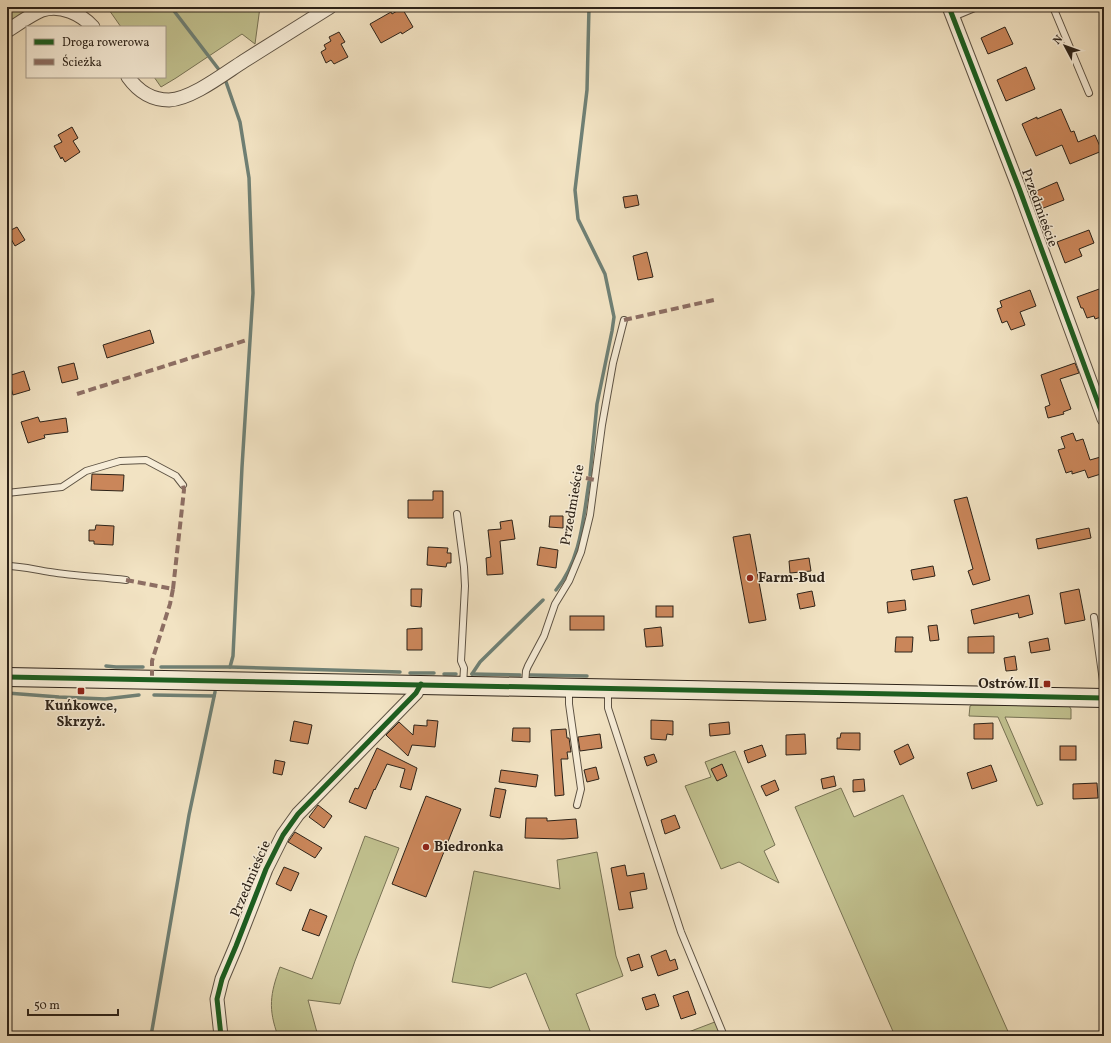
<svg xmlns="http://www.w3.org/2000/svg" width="1111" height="1043" font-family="Vollkorn,serif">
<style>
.green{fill:#c1c18f;stroke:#777254}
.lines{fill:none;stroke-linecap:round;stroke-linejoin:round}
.stream{stroke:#6f8075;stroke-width:3.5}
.building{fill:#ca865a;stroke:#2d2319}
.service-casing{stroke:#5e5344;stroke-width:8}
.minor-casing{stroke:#5e5344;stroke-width:15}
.secondary-casing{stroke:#2d2319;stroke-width:20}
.service{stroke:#f7edd8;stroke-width:6}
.minor{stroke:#f7edd8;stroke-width:13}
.secondary{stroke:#f7edd8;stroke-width:18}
.quiet{stroke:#8d6e63;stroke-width:4;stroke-dasharray:8 4;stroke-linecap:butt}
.cycleway-casing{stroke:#f7edd8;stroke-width:8}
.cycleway{stroke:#1b5e20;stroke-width:5}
.poi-dot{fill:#8f2418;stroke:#f7edd8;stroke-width:1.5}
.labels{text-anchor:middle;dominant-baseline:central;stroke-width:3;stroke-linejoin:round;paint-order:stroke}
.street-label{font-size:14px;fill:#2d2319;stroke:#f7edd8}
.poi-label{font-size:14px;font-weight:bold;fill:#2d2319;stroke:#f7edd8;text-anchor:start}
</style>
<rect width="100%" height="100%" fill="#f2e3c3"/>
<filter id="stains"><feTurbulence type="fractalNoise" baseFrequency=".005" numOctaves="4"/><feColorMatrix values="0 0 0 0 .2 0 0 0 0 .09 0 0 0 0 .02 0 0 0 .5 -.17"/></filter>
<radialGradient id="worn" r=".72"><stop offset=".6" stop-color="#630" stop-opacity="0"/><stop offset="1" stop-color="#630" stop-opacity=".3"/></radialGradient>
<g class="green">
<path d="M7,7H38L7,26Z"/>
<path d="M107,7H260L255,44L242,34L176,78L161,87L154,77H165V27H121Z"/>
<path d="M972,705H1063L1069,706L1071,709V719L1005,717L1043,804L1037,806L998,717L969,716L970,706Z"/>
<path d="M735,751L775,845L764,851L779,883L739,862L721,869L685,786L711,777L705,762Z"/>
<path d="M841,788L854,817L903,795L1010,1036H895L795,807Z"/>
<path d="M365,836L399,848L355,961L340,1004L308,1000L318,1036H278C268,1009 270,994 280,967L312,979Z"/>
<path d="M597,852L616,956L623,976L576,994L592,1036H552L526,973L490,988L452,982L474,871L560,889L557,860Z"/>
<path d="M720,1020L727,1036H678Z"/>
</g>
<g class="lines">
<g class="stream">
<path d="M171,7L220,71"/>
<path d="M589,7L587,90L575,190L578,219L605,274L614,317L612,331L597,404L590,475"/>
<path d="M556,590C581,560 583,519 589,482"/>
<path d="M7,666H9"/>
<path d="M106,666L116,667H143"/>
<path d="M161,667H230L233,656L242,467L253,293L249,178L240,122L225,79"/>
<path d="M230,667L400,672"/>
<path d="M410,673H434"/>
<path d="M444,674H456"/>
<path d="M472,674L480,662L543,600"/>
<path d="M472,674L520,675"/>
<path d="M530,675L587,676"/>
<path d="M7,693L59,697L105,699L139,695"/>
<path d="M154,695L214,696"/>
<path d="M151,1036L189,815L215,692"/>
</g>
</g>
<g class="building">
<path d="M402,8L413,27L402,34L401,32L381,43L370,24L391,12L392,14Z"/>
<path d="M1005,27L1013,44L988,54L981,38Z"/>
<path d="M339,32L345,42L341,44L348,57L334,64L331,60L326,63L321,52L326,49L324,45L331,41L329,37Z"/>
<path d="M1026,67L1035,89L1006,101L997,80Z"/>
<path d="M1061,109L1071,132L1074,131L1078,142L1095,135L1102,151L1070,164L1062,145L1036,156L1022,124L1037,117V119Z"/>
<path d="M72,127L78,138L73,141L80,152L65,162L62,157L61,159L54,146L62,142L58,135Z"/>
<path d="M1057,182L1064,200L1041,209L1034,192Z"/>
<path d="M637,195L639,205L625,208L623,197Z"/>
<path d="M17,227L25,240L15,246L7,232Z"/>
<path d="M1089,230L1094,243L1079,249L1082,256L1065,263L1057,242Z"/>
<path d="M647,252L653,277L638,280L633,256Z"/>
<path d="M1102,288L1104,293V316L1095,319L1094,316L1087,318L1083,308H1081L1077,297Z"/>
<path d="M1030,290L1036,306L1020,312L1025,325L1011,330L1007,321L1002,323L997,309L1002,307L1000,301Z"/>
<path d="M150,330L154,343L107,358L103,345Z"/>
<path d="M74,363L78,379L62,383L58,367Z"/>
<path d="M1075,363L1079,373L1060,379L1071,409L1063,412L1064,414L1048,418L1045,407L1050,405L1041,375Z"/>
<path d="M24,371L30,390L13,395L8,376Z"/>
<path d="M38,417L40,422L66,418L68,432L44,435L45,438L28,443L21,422Z"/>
<path d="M1073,433L1076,441L1083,439L1090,460L1104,456V473L1088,478L1085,470L1072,474V471L1066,473L1058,450L1065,448L1061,437Z"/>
<path d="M92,474L124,475L123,491L91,490Z"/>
<path d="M433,491H443V518H408V500H433Z"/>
<path d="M967,497L990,580L973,585L968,571L973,569L954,500Z"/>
<path d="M550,516H563V528L549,527Z"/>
<path d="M512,520L515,539L500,541L503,574L487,575L486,558L491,557L488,530L501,529L500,522Z"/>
<path d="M96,525L114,526L113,545L94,544V541H89V530H95Z"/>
<path d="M1089,528L1091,538L1038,549L1036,539Z"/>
<path d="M750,534L766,620L749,623L733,537Z"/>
<path d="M428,547L448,548L447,553H451V563H447L446,567L427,565Z"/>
<path d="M540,547L558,550L556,568L537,565Z"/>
<path d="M809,558L811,571L790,573L789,561Z"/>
<path d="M933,566L935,576L913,580L911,570Z"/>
<path d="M411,589H422L421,607L411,606Z"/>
<path d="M1079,589L1085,620L1065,624L1060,593Z"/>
<path d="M812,591L815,606L800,609L797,594Z"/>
<path d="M1029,595L1033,614L1019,618L1018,613L974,624L971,610Z"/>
<path d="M905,600L906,610L888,613L887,602Z"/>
<rect x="656" y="606" width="17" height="11"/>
<rect x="570" y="616" width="34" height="14"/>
<path d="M937,625L939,640L930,641L928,626Z"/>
<path d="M661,627L663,646L646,647L644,629Z"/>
<path d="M422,628V650H407V629Z"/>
<path d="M994,636V653H968V637Z"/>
<path d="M896,637H913L912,652H895Z"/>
<path d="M1048,638L1050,650L1031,653L1029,642Z"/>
<path d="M1015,656L1017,670L1006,671L1004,658Z"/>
<path d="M427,720L438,721L435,747L412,745L408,756L386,735L399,722L413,735L414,725L427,726Z"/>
<path d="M651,720L673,721V735L667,734L666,740L651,739Z"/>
<path d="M294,721L312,725L308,744L290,741Z"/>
<path d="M729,722L730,734L710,736L709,724Z"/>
<path d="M993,723V739H974V724Z"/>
<path d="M513,728H530V742L512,741Z"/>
<path d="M566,729L567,738H569L571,752H567L568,759H561L564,795L555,796L551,730Z"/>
<path d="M841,733H860V750L837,749V738H840Z"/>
<path d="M600,734L602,748L580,751L578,737Z"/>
<path d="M805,734L806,754L786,755V735Z"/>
<path d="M908,744L914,758L900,765L894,751Z"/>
<path d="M762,745L766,756L748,763L744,751Z"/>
<rect x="1060" y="746" width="16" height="14"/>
<path d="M377,748L417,768L411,790L400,787L405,769L387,764L375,790L374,789L366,809L349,802L355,788L358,789Z"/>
<path d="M654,754L657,762L647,766L644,757Z"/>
<path d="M275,760L285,762L282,775L273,773Z"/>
<path d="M722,764L727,776L717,781L711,769Z"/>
<path d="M991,765L997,781L972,789L967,773Z"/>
<path d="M596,767L599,779L587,782L584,770Z"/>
<path d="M501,770L538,775L536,787L499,782Z"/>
<path d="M834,776L836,786L823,789L821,779Z"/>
<path d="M864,779L865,791L853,792V780Z"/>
<path d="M775,780L779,790L766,796L761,786Z"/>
<path d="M1097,783L1098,798L1073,799V784Z"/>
<path d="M495,788L506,790L500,818L490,816Z"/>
<path d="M426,796L461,809L426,897L392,884Z"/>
<path d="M318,805L332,816L324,828L309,817Z"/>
<path d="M675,815L680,828L665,834L661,820Z"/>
<path d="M526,818H547V821L576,819L578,838L563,839L525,838Z"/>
<path d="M295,832L322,848L315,858L288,842Z"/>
<path d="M625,865L627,876L644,873L647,889L630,892L633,908L619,910L611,868Z"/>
<path d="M284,867L299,873L291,891L276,884Z"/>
<path d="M310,909L327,916L319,936L302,930Z"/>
<path d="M666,950L670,961L675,959L678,969L658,976L651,956Z"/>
<path d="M639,954L643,967L631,971L627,958Z"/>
<path d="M688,991L696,1014L681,1019L673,996Z"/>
<path d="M655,994L659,1006L646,1010L642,998Z"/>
</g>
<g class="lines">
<defs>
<g id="service">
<path d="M1053,7L1089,93"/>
<path d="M953,17L977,7"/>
<path d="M7,493L62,487L86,471L120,461L146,460L176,476L183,485"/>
<path d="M457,514L464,567L465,586L461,661L464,668L463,685"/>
<path d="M7,566C22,566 36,570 50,572C75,576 101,577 126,580"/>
<path d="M1094,617L1104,688"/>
<path d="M525,685L526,671L528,666L544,636L555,604L569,581L581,552L590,515L602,425L613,363L624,320"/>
<path d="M569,690V704L581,789L577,805"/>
<path d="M608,690V708L681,932L724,1036"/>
</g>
<g id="minor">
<path d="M949,7L1019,188L1104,419"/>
<path d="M7,31C18,24 30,15 42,10C61,4 81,14 93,27"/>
<path d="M128,77C138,91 151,100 169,100C192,99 225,73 244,61C273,43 301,25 330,7"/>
<path d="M221,1036L217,999L222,979L236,946L266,869L283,835L298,814L416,693L421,684"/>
</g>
<path id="secondary" d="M7,677L1104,698"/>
</defs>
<use href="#service" class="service-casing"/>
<use href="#minor" class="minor-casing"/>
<use href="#secondary" class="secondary-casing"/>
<use href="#service" class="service"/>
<use href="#minor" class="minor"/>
<use href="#secondary" class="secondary"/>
<g class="quiet">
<path d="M624,320L714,300"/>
<path d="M77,394L247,340"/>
<path d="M586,478L595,480"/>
<path d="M126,580L173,589L170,604L152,661V680"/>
<path d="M173,589L184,490L183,485"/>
</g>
<defs>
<g id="cycleway">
<path d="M949,7L1019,188L1104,419"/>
<path d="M7,677L1104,698"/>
<path d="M221,1036L217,999L222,979L236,946L266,869L283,835L298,814L416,693L421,684"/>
</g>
</defs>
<use href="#cycleway" class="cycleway-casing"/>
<use href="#cycleway" class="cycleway"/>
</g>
<g class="poi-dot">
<circle cx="750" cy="578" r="4"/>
<rect x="1043" y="680" width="8" height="8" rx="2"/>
<rect x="77" y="687" width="8" height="8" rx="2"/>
<circle cx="426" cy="847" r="4"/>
</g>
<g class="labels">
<g class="street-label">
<text transform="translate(1039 208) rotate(70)">Przedmieście</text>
<text transform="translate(573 505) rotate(-80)">Przedmieście</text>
<text transform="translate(251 879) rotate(-67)">Przedmieście</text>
</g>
<g class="poi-label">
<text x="758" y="578">Farm-Bud</text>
<text x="1039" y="684" text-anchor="end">Ostrów II</text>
<text x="81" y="706" text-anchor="middle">Kuńkowce,<tspan x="81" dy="16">Skrzyż.</tspan></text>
<text x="434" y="847">Biedronka</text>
</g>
</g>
<rect width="1111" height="1043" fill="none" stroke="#f2e3c3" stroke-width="24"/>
<rect x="8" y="8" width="1095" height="1027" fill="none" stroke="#2d2319" stroke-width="2"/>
<rect x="12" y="12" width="1087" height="1019" fill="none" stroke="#2d2319"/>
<rect x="26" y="26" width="140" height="52" fill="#f7edd8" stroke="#a69c8c"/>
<rect x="34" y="39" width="20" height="6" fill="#1b5e20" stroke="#a69c8c"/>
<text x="62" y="46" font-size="12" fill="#2d2319">Droga rowerowa</text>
<rect x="34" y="59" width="20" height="6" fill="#8d6e63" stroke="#a69c8c"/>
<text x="62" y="66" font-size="12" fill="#2d2319">Ścieżka</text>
<g transform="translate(1065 46) rotate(311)" stroke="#f7edd8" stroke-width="3" paint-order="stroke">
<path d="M0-3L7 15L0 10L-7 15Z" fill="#2d2319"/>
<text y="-6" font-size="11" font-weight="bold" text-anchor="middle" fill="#2d2319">N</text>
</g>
<path d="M28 1009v6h90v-6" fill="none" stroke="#2d2319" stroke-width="2"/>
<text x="34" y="1009" font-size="12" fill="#2d2319" stroke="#f7edd8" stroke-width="3" paint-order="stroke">50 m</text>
<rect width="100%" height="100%" filter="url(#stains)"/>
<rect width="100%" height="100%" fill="url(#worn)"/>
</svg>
